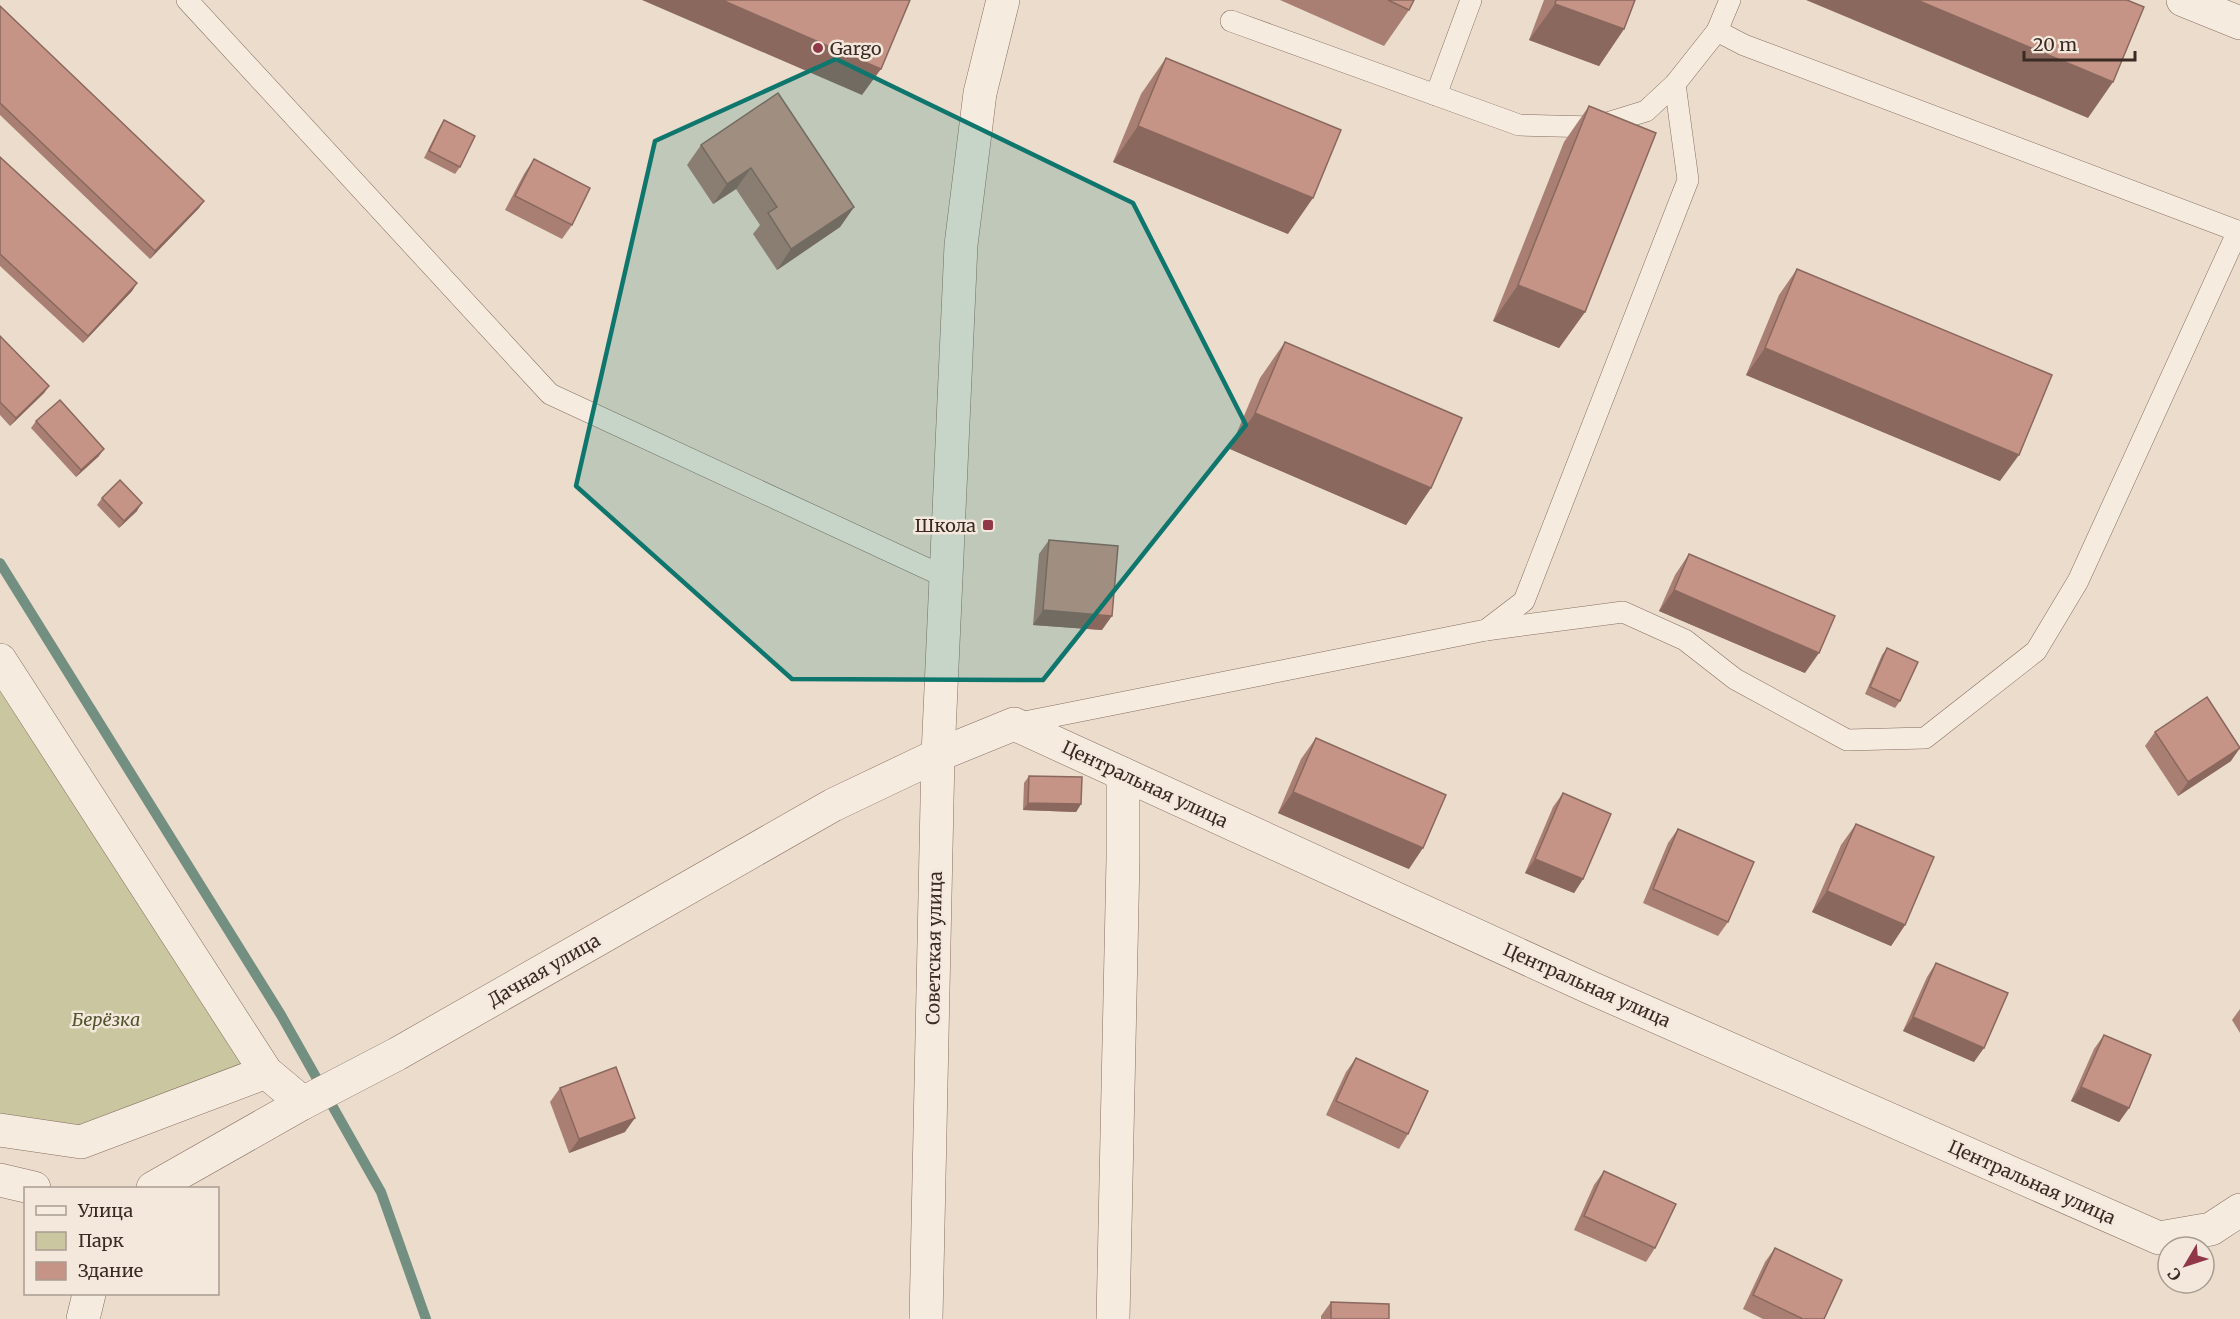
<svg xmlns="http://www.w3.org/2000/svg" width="2240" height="1319" font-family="Merriweather,serif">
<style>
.green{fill:#c9c6a0}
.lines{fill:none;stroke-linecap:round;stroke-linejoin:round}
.stream{stroke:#738f82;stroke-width:10}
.service-casing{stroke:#876e61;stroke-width:22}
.minor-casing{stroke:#876e61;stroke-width:34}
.tertiary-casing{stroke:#876e61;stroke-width:34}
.service{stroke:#f6ebdf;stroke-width:21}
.minor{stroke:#f6ebdf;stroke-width:33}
.tertiary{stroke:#f6ebdf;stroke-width:33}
.wall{fill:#a97f73}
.shaded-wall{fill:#8a685e}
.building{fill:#c59486;stroke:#8a685e;stroke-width:1.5}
.marked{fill:#0f766e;fill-opacity:0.2;stroke:#0f766e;stroke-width:4.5;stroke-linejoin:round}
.poi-dot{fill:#903748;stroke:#f3e8db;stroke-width:2}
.labels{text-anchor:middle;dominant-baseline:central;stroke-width:5;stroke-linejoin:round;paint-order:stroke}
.poi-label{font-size:18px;fill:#392a23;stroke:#f3e8db;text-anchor:start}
.street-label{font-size:18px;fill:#392a23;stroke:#f3e8db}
.park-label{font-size:18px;font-style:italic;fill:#51542c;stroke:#f3e8db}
</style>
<rect width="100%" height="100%" fill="#ebdccc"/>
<path class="green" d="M0,660L266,1072L81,1142L0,1130Z"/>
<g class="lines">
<path class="stream" d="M0,563L281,1015L381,1192L426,1319"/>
<defs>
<g id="service">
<path d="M187,0L550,394L945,577"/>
<path d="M1231,21L1519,125L1594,127L1646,111L1675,84L1717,31L1744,45L2240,232"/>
<path d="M1717,31L1730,0"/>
<path d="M1436,95L1471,0"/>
<path d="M1486,630L1623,612L1685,640L1735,679L1847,740L1925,738L2036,651L2078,581L2238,231"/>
<path d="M1015,724L1486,630L1524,601L1688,180L1675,84"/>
</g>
<g id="minor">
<path d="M2183,0L2240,23"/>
<path d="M0,660L266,1072L303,1103"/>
<path d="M0,1130L81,1142L266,1072"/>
<path d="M0,1180L34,1188"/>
<path d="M153,1188L303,1103L397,1054L833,805L938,755L1014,724L1589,987L2159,1238L2211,1229L2240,1210"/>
<path d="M83,1319L89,1294"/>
<path d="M1113,1319L1123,859V774"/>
</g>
<path id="tertiary" d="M926,1319L938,755L961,245L980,93L1003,0"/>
</defs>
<use href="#service" class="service-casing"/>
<use href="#minor" class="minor-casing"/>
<use href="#tertiary" class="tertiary-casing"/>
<use href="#service" class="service"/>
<use href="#minor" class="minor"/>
<use href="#tertiary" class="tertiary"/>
</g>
<g class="wall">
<path d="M1280,0H1414L1409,10L1384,46Z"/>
<path d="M1544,0H1635L1624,29L1599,66L1529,40Z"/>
<path d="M0,6L204,201L199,208L150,259L0,115Z"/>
<path d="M1166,58L1288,234L1113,162L1141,94Z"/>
<path d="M1589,106L1585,312L1559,348L1493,321L1564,142Z"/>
<path d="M444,120L460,167L455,174L424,158L439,128Z"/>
<path d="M701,145L854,207L840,227L777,270L753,234L760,225L736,189L713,204L687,165Z"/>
<path d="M0,157L137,283L132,291L83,343L0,266Z"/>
<path d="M534,159L572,225L562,239L505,210L524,174Z"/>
<path d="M1797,269L2000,481L1746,375L1779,295Z"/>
<path d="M0,336L49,386L44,393L10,426L0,415Z"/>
<path d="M1285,342L1431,488L1406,525L1230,449L1260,378Z"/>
<path d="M36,421L99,456L76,477L31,428Z"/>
<path d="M102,498L137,511L119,528L97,505Z"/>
<path d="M1049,540L1102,630L1033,625L1039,554Z"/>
<path d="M1689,554L1805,673L1659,611L1675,575Z"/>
<path d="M1887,648L1900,701L1895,708L1865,694L1882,655Z"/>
<path d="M2155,732L2231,761L2178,796L2145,746Z"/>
<path d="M1316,738L1409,869L1278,813L1301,759Z"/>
<path d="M1029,776L1081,804L1076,812L1023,810L1024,783Z"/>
<path d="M1563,793L1583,879L1574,893L1525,873L1553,807Z"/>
<path d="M1856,824L1905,925L1891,946L1812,912L1841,845Z"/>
<path d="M1678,829L1728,922L1718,936L1643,903L1668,843Z"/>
<path d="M1936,963L1974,1062L1903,1031L1927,977Z"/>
<path d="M2240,1009V1033L2232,1020Z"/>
<path d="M2104,1035L2129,1108L2119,1122L2071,1101L2094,1049Z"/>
<path d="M1356,1058L1408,1134L1399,1149L1326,1115L1346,1072Z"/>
<path d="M560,1088L625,1132L569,1153L550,1102Z"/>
<path d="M1604,1171L1655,1248L1646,1262L1574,1230L1594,1185Z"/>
<path d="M1775,1248L1824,1319H1763L1743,1309L1765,1262Z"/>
<path d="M1331,1302L1389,1319H1321V1316Z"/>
</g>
<g class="shaded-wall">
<path d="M642,0H722L881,69L862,95Z"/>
<path d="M1806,0H1917L2113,82L2088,118Z"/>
<path d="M1555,4L1624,29L1599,66L1529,40Z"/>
<path d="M1138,126L1313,198L1288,234L1113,162Z"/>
<path d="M751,168L736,189L713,204L727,184Z"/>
<path d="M204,201L199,208L150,259L155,251Z"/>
<path d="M854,207L840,227L777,270L791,249Z"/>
<path d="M137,283L132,291L83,343L88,336Z"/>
<path d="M1518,285L1585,312L1559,348L1493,321Z"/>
<path d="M1765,348L2019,455L2000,481L1746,375Z"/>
<path d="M49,386L44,393L10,426L16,418Z"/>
<path d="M1255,413L1431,488L1406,525L1230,449Z"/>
<path d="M104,449L99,456L76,477L81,470Z"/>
<path d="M142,503L137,511L119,528L124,521Z"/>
<path d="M1674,590L1819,653L1805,673L1659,611Z"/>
<path d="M1043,610L1112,616L1102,630L1033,625Z"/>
<path d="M2240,748L2231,761L2178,796L2188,782Z"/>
<path d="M1293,792L1423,848L1409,869L1278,813Z"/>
<path d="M1028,803L1081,804L1076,812L1023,810Z"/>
<path d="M1535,859L1583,879L1574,893L1525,873Z"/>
<path d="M1827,891L1905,925L1891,946L1812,912Z"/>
<path d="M1913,1017L1984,1048L1974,1062L1903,1031Z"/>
<path d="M2081,1087L2129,1108L2119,1122L2071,1101Z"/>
<path d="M635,1118L625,1132L569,1153L579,1139Z"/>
</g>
<g class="building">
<path d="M722,0H910L881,69Z"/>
<path d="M1388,0H1414L1409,10Z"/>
<path d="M1556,0H1635L1624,29L1555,4Z"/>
<path d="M1917,0H2127L2144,7L2113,82Z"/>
<path d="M0,6L204,201L155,251L0,103Z"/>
<path d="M1166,58L1341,130L1313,198L1138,126Z"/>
<path d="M778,93L854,207L791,249L768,213L777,207L751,168L727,184L701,145Z"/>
<path d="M1589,106L1656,133L1585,312L1518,285Z"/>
<path d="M444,120L475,136L460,167L429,151Z"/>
<path d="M0,157L137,283L88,336L0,254Z"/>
<path d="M534,159L590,188L572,225L515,196Z"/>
<path d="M1797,269L2052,375L2019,455L1765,348Z"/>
<path d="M0,336L49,386L16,418L0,402Z"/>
<path d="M1285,342L1462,418L1431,488L1255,413Z"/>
<path d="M60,400L104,449L81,470L36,421Z"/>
<path d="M120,480L142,503L124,521L102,498Z"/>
<path d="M1049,540L1118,546L1112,616L1043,610Z"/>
<path d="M1689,554L1835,616L1819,653L1674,590Z"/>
<path d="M1887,648L1918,662L1900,701L1870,687Z"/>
<path d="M2207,697L2240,748L2188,782L2155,732Z"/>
<path d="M1316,738L1446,795L1423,848L1293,792Z"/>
<path d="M1029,776L1082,777L1081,804L1028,803Z"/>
<path d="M1563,793L1611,814L1583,879L1535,859Z"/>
<path d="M1856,824L1934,857L1905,925L1827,891Z"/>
<path d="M1678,829L1754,862L1728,922L1653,889Z"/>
<path d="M1936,963L2008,993L1984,1048L1913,1017Z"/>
<path d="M2104,1035L2151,1055L2129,1108L2081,1087Z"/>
<path d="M1356,1058L1428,1091L1408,1134L1336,1101Z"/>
<path d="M616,1067L635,1118L579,1139L560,1088Z"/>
<path d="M1604,1171L1676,1204L1655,1248L1584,1216Z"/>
<path d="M1775,1248L1842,1280L1824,1319H1803L1753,1295Z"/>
<path d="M1331,1302L1389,1304V1319H1331Z"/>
</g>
<path class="marked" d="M836,59L1133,203L1246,425L1043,680L792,679L576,486L655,141Z"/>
<g class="poi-dot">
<circle cx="818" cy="48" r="6"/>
<rect x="982" y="519" width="12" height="12" rx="3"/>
</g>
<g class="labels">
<g class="poi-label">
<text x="830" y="48">Gargo</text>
<text x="976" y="525" text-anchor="end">Школа</text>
</g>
<g class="street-label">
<text transform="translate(1145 784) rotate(25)">Центральная улица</text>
<text transform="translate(934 948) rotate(-89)">Советская улица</text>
<text transform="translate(544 970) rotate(-30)">Дачная улица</text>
<text transform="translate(1587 985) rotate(24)">Центральная улица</text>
<text transform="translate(2032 1182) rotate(24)">Центральная улица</text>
</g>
<g class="park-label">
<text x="106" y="1019">Берёзка</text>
</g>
</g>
<rect x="24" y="1187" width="195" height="108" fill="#f3e8db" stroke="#a99c91" stroke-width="1.5"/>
<rect x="36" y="1206" width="30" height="9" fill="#f6ebdf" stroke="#a99c91" stroke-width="1.5"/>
<text x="78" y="1217" font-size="18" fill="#392a23">Улица</text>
<rect x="36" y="1232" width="30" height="18" fill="#c9c6a0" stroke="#a99c91" stroke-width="1.5"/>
<text x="78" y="1247" font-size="18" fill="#392a23">Парк</text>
<rect x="36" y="1262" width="30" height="18" fill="#c59486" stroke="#a99c91" stroke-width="1.5"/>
<text x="78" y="1277" font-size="18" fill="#392a23">Здание</text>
<g transform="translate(2186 1265) rotate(231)"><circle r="28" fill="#f3e8db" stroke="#a99c91" stroke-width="1.5"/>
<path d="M0-4.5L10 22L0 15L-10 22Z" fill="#903748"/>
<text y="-9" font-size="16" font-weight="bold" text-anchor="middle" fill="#392a23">С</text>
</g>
<path d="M2024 51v9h111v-9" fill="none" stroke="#392a23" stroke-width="3"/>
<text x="2033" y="51" font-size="18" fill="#392a23" stroke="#f3e8db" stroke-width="4.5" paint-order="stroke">20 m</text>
</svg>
